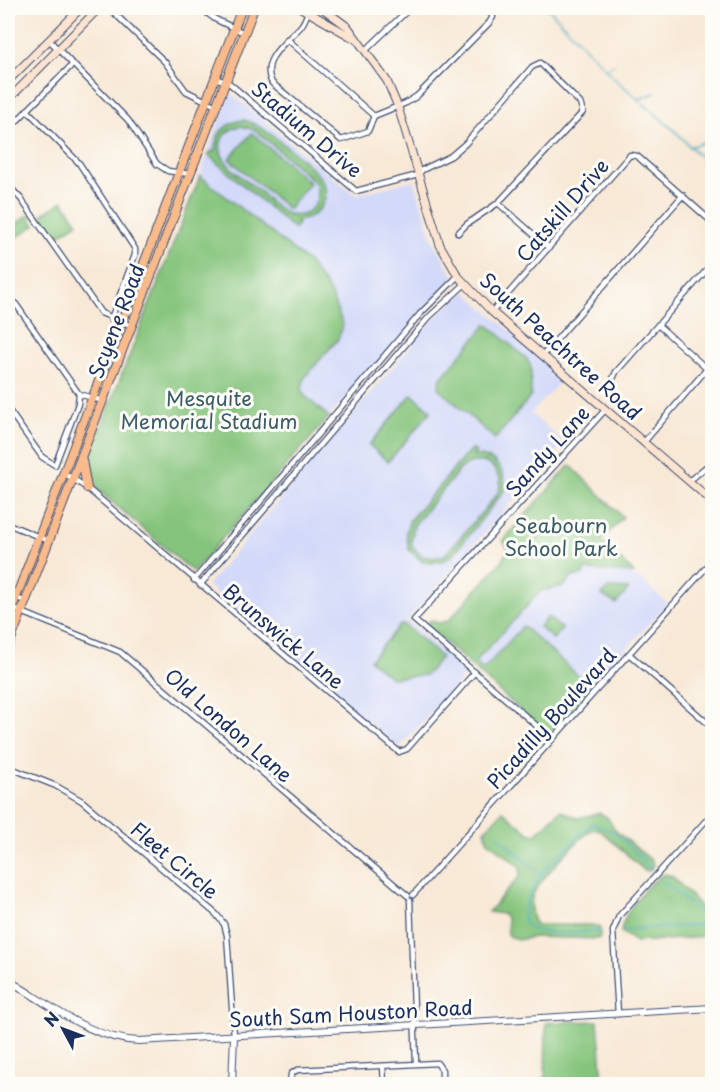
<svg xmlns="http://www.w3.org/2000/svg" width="720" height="1092" font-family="'Playpen Sans',sans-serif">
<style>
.built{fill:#d3d9f9}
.green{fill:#85c47b;stroke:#507a6c;stroke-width:1.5;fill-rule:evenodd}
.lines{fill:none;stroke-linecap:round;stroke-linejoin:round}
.stream{stroke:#46acc5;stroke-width:1.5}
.minor-casing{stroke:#3c4b70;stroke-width:7}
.tertiary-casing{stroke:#3c4b70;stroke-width:8}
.secondary-casing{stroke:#3c4b70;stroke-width:9}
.primary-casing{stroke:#3c4b70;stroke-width:10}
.minor{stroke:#fff;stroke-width:4.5}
.tertiary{stroke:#fff;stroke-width:6}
.secondary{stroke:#fde4d1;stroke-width:7}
.primary{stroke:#fabb8c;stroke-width:8}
.labels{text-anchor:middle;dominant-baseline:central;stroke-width:6;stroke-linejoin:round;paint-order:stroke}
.street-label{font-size:20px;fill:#1b2f5e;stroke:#fdfcf7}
.park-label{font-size:20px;fill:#3b5c67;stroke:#fdfcf7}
</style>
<rect width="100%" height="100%" fill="#fdfcf7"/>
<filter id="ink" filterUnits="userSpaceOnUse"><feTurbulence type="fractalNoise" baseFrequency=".0167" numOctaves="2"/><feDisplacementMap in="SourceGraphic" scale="12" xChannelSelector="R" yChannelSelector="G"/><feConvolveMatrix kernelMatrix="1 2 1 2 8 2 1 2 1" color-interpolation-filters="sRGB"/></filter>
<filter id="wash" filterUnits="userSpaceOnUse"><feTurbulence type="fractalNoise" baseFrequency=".008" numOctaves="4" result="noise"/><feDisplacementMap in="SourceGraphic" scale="24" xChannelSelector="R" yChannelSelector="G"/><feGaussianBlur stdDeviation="1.35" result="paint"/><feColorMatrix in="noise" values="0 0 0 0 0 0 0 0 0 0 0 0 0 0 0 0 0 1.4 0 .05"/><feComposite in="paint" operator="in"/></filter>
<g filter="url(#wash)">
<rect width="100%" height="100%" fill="#f8e9d7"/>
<g class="built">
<path d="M229,92L355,195L414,180L433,241L455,278L329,417L303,394L302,388L332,300L330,292L308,262L200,176Z"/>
<path d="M465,291L563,378L531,414L565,443L407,620L467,673L399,748L207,585L434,319Z"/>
<path d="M584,570L634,573V577L642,580L667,603L592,688L523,626L483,670L475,663L541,591L564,586L571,577Z"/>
</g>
<g class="green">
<path d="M244,120C260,123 311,164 321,179C334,199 316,220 296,221L298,224L294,229L208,155L212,151L215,152C214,134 226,122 244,120ZM241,126L255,130L316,183L318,199C313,209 304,218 292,215C279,213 267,198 258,190C244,178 213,161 222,139C226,131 232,128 241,126Z"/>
<path d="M252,133L310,183L288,209L229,159Z"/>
<path d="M200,176L308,262L330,292L343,325L338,339L305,377L302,388L303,394L329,417L193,572L89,482L85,468Z"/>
<path d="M63,201L78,223L56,237L41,215Z"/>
<path d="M29,215L35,225L14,239L8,229Z"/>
<path d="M487,324L527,359L531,367V396L495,439L439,389L440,379Z"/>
<path d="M412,394L431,411L388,462L369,445Z"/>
<path d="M471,449L476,452L473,456C495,455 506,470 505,490L453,555L445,560L431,563L423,562L409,550L406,532L410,520ZM472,462H484L492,466L500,478V488L496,496L446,554C431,562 417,557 411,542L414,525L461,468Z"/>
<path d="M570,465L623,517L601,541L634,573L584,570L583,575L571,577L564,586L541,591L475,662L483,670L523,626L592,688L549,736L426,625L431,620L438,623L448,621L502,561L508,549L503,540Z"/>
<path d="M608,588L629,589L616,604L602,595Z"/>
<path d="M548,617L562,629L553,639L539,627Z"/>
<path d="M400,625H405L441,657L426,675L391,678L370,660Z"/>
<path d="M561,810L577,818L600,813L607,817L616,831L652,861L653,866L649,871L644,870L601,831L593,829C579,838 539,880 533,895C530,903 530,919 537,925H592L600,928V936L598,939L534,937L517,940L508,935L507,919L503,914L488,912L520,876V867L487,840L485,830L503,811L530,834H536Z"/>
<path d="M664,874L672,876L703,909L712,913V928L699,937L693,938L636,942L621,932C623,913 647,883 664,874Z"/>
<path d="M598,1021L603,1082L682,1084H545L546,1023Z"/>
</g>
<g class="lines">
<g class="stream">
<path d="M548,8L615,79L675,131L712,169"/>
<path d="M608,68L615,64"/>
<path d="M639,99L655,93"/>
<path d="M689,147L708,141"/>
<path d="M498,836L540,874L591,824C614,825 634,853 651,869"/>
<path d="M540,875C534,888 523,904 524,919C525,940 585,931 601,931"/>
<path d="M662,881L712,922"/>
<path d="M621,930L712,924"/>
</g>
</g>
</g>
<g filter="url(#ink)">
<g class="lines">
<defs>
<g id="minor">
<path d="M109,8L165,62L186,91L216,106"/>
<path d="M200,8L215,19L244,33"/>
<path d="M309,8C307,14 306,20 301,26C288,41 259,59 272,83L341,140L368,131L374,116"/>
<path d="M8,11L11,8"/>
<path d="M287,39L374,116"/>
<path d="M49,40L128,120L157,164L168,171L190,174"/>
<path d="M366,50L410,8"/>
<path d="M215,78L229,83L356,191L418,175L422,170L451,156L466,143L532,67L540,63L580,103L583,112L498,203L467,224L458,233"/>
<path d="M27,110L79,163L135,249V255L111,319"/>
<path d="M374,116L406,103L417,96L489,23L493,17L487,8"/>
<path d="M8,130L73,64"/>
<path d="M8,185L21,199L101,313L132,326"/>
<path d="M498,203L549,248"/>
<path d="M8,293L79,394L103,401"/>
<path d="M492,312L630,155L637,156L712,222"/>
<path d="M658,325L707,369"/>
<path d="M544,354L683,195"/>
<path d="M611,383L616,372L712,264"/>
<path d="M8,409L42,457L55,465L78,404L79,394"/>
<path d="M644,442L712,363"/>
<path d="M64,473L87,488L399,752L407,749L475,672"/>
<path d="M689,481L712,462"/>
<path d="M8,524L49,541"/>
<path d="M194,580L420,314L458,276"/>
<path d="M200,585L429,317L465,284"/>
<path d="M8,595L25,601"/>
<path d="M12,608L120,652L408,896"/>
<path d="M629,654L712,727"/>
<path d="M552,739L414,620L606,409"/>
<path d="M8,767L56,786L82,801L216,914L224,924L227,935L234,1036"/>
<path d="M413,895L712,561"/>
<path d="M410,900L416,1063"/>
<path d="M618,1014L613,931L619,916L712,814"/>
<path d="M383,1066L384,1084"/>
<path d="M290,1084L291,1074L297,1070L437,1063L442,1070V1084"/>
</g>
<g id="tertiary">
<path d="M8,980C49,1004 90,1039 139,1041L712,1008"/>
<path d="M232,1084L234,1036"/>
</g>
<g id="secondary">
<path d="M301,8L355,39"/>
<path d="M322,8L348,27L387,81L398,107L440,245L458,276L492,312L712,501"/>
<path d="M8,81L81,8"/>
<path d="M8,100L99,8"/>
</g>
<g id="primary">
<path d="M82,460L87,488"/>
<path d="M8,618L242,8"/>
<path d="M8,647L254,8"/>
</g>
</defs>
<use href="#minor" class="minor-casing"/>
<use href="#tertiary" class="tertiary-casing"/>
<use href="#secondary" class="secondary-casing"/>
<use href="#primary" class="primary-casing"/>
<use href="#minor" class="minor"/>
<use href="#tertiary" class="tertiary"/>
<use href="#secondary" class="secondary"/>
<use href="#primary" class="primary"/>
</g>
</g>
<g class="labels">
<g class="street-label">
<text transform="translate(307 129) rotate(40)">Stadium Drive</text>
<text transform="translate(562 210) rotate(-49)">Catskill Drive</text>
<text transform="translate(116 321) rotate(-69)">Scyene Road</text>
<text transform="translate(561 346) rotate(42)">South Peachtree Road</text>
<text transform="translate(547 451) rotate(-48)">Sandy Lane</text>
<text transform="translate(284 636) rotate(40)">Brunswick Lane</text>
<text transform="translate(551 718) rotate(-48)">Picadilly Boulevard</text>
<text transform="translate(229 725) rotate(41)">Old London Lane</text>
<text transform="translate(175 860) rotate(40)">Fleet Circle</text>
<text transform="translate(351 1013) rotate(-3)">South Sam Houston Road</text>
</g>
<g class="park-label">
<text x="209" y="398">Mesquite<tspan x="209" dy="23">Memorial Stadium</tspan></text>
<text x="561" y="525">Seabourn<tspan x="561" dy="23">School Park</tspan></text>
</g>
</g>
<rect width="720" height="1092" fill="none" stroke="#fdfcf7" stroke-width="30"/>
<g transform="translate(63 1029) rotate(311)" stroke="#fdfcf7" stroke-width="4.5" paint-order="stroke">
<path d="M0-4.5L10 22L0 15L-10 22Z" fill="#1b2f5e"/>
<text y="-9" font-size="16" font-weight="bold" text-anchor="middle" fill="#1b2f5e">N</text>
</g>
</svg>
